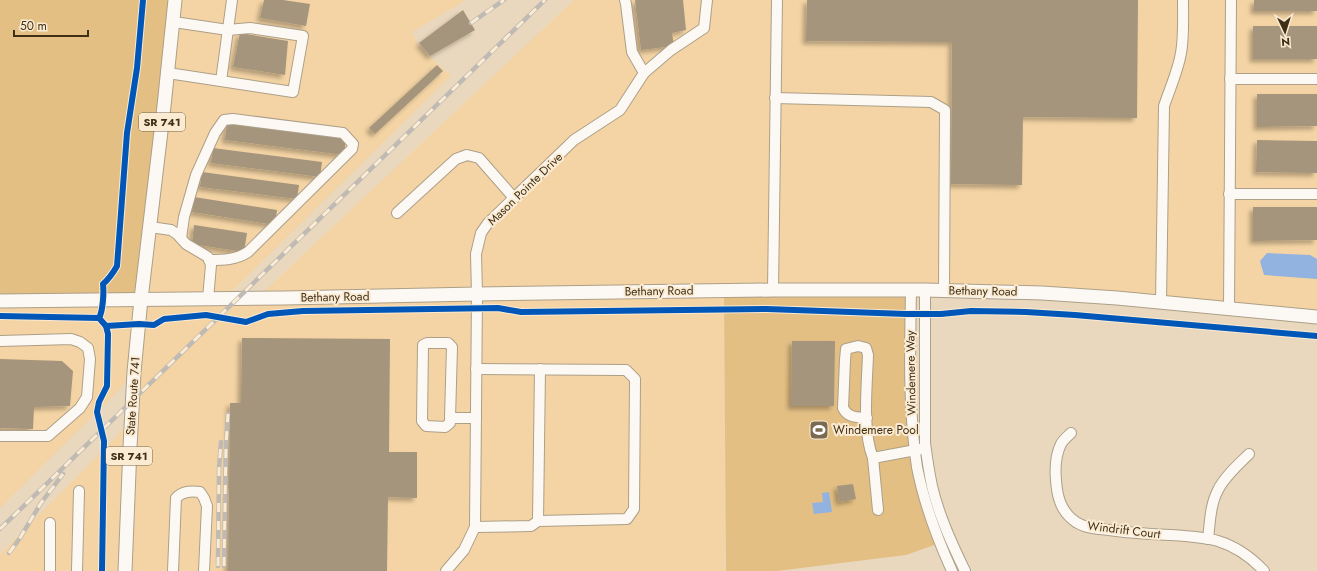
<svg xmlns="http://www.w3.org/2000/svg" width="1317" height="571" font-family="Jost,sans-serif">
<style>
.built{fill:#f4d4a4}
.green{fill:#e3bf84}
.water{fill:#92b2df}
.building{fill:#a5957b;filter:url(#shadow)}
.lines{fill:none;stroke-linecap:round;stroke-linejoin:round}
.minor-casing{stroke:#ad9f88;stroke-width:12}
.major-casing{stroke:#ad9f88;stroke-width:15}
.minor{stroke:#fcf9f5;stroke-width:10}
.major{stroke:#fcf9f5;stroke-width:13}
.rail-casing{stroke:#bfbab3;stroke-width:4.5}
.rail{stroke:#fbebd3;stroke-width:3;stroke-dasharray:9;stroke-linecap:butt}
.cycleway-casing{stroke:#fbebd3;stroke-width:8}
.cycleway{stroke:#0057b8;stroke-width:6}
.labels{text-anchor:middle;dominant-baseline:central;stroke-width:4;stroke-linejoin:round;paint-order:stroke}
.shield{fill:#fbebd3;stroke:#77674f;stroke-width:1}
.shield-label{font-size:11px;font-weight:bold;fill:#3e2f16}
.street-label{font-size:12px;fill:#3e2f16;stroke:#fbebd3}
.poi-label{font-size:12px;fill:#3e2f16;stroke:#fbebd3;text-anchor:start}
</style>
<defs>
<filter id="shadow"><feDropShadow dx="-3.5" dy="3.5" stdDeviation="2" flood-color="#0004"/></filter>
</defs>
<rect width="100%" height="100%" fill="#e9d8be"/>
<path class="built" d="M173,0H466L412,32L417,42L434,61L451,76L225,298H257L574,0H1317V317L1117,298L724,291L725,571H0V554L131,422L134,373L116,393L0,508V301Z"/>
<g class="green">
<path d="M0,0H173L141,299L0,301Z"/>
<path d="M911,290L915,448L940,543L906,555L777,571H726L724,291Z"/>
</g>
<g class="water">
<path d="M1267,253L1310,255L1317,259V279L1264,275L1260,261Z"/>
<path d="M829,492L832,512L814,514L812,503L823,502L822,493Z"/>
</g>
<g class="building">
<path d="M264,0H283L310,4L306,26L260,18Z"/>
<path d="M635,0H683L686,30L672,33L674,46L641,50Z"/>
<path d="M807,0H1138L1137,118L1023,117L1022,185L951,184L952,42L806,41Z"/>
<rect x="1254" y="0" width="63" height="11"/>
<path d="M463,10L475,30L430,56L419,43Z"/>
<rect x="1253" y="26" width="64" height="33"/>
<path d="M240,33L288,41L285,75L233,67Z"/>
<path d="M437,65L443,71L375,134L369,128Z"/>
<path d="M1257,94H1317V126L1257,127Z"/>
<path d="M227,123L346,139L344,155L225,140Z"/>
<path d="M1257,140L1317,141V173L1256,172Z"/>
<path d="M213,148L322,162L320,177L211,163Z"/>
<path d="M202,172L299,185L297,199L200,187Z"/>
<path d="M194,197L277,210L275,225L192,212Z"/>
<path d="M1253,207H1317V240L1253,241Z"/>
<path d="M194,225L247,233L244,252L192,244Z"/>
<path d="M242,338L390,339L389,452H417V498L388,497L387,571H228L230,403H241Z"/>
<path d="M792,341H835L834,406H791Z"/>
<path d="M0,359L62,361L73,371L70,406L34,407L33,429L0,428Z"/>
<path d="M853,484L856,499L839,502L837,486Z"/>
</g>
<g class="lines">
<defs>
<g id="minor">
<path d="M625,0L626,4L632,52L644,73"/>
<path d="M168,73L293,92L303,36L250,28L228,30L174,22"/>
<path d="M1230,79H1317"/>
<path d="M221,81L232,0"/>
<path d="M775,98L931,102L945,110L944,290"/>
<path d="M1229,194H1317"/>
<path d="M397,213L456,159L467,155L479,158L514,198"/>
<path d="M150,227L171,230L177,234L186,244L208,257L211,265L208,299"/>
<path d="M181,238L184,217L196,175L215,133L224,120L233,119L343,133L353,144L352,149L248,252C236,260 223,260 209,260"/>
<path d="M773,290L777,0"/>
<path d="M911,290C910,349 908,408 917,467C924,503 937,538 952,571"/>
<path d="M925,290V443C927,458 929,472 932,486C939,516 952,544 965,571"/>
<path d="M1161,302L1164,106C1170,88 1178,71 1181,53C1184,37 1183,17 1183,0"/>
<path d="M1229,309L1231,0"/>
<path d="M0,341L71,339L80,342L88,348L90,359L87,397L80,408L48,436H0"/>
<path d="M450,418V423L445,427L426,426L422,421L423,345L427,343H448L452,347L450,418H476"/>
<path d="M867,418C857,417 848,418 843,408L845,360L846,349L858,346L866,348L868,355C867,385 862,431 873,458L921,449"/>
<path d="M1071,433C1068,436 1063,440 1061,444C1056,454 1055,469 1056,480C1057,495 1060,509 1072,519C1082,528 1096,529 1109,530C1129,533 1149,534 1170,535C1186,536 1203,537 1218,541C1237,547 1251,557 1264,571"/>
<path d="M873,458L878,510"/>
<path d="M538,521L540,369"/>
<path d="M50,523V571"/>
<path d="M475,527L531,526L538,521L627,519L634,509L635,379L626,370L476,369"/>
<path d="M1208,539C1210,523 1210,505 1218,490C1225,476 1238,465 1249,454"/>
<path d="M77,571L79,491"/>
<path d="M173,571L176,498C183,491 190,491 200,492L204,498L207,506L204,571"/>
<path d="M446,571L464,550L475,527L477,294L476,254L481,233L488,223L574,140L620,110L644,73L671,50L704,28L707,0"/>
</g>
<g id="major">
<path d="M0,301L284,298L477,294L773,290H925L1042,293L1117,298L1317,317"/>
<path d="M125,571L130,447L134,372L141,299L164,106L175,0"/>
</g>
</defs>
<use href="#minor" class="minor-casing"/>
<use href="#major" class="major-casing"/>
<use href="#minor" class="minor"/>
<use href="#major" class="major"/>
<defs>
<g id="rail">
<path d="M471,23L504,0"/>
<path d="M0,529L545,0"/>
<path d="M9,553L20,538L41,503L63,474"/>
<path d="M218,566L219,468L221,442"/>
<path d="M224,566L226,445L228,414"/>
</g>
</defs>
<use href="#rail" class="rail-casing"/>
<use href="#rail" class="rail"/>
<defs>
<g id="cycleway">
<path d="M0,316L99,318L106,326L139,324L154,325L164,319L206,315L246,322L268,314L303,311L498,308L521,312L767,309L906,314H941L971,311L1026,312L1075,315L1317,336"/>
<path d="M99,318C103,311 104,292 103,284C109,279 113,273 117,266L127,133L137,68L143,0"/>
<path d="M102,571L104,441L97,412L99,402L107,386L108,334L106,326"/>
</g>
</defs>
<use href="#cycleway" class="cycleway-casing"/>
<use href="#cycleway" class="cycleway"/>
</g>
<defs>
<symbol id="stadium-square" viewBox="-11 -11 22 22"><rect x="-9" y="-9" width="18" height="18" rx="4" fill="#7a6a51" stroke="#fbebd3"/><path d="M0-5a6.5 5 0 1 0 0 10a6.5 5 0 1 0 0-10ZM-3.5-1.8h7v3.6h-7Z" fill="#fff"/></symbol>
</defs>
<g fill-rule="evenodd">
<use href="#stadium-square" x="808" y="419" width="22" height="22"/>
</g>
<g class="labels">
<g class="shield">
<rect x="139" y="113" width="46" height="18" rx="3"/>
<rect x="106" y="447" width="46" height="18" rx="3"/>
</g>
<g class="shield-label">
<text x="162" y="122">SR 741</text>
<text x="129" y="456">SR 741</text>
</g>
<g class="street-label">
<text transform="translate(525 189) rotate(-44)">Mason Pointe Drive</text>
<text transform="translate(659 291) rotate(-1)">Bethany Road</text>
<text transform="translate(983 291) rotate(1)">Bethany Road</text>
<text transform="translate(335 297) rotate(-1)">Bethany Road</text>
<text transform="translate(911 373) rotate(-91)">Windemere Way</text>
<text transform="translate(133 396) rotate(-86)">State Route 741</text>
<text transform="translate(1124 530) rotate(7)">Windrift Court</text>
</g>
<g class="poi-label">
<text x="833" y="430">Windemere Pool</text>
</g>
</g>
<g transform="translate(1285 32) rotate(176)" stroke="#fbebd3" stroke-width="3" paint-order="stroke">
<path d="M0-3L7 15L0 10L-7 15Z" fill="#3e2f16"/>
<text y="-6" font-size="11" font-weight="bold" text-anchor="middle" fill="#3e2f16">N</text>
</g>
<path d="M14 30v6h74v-6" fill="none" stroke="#3e2f16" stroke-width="2"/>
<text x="20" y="30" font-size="12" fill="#3e2f16" stroke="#fbebd3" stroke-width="3" paint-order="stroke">50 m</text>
</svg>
